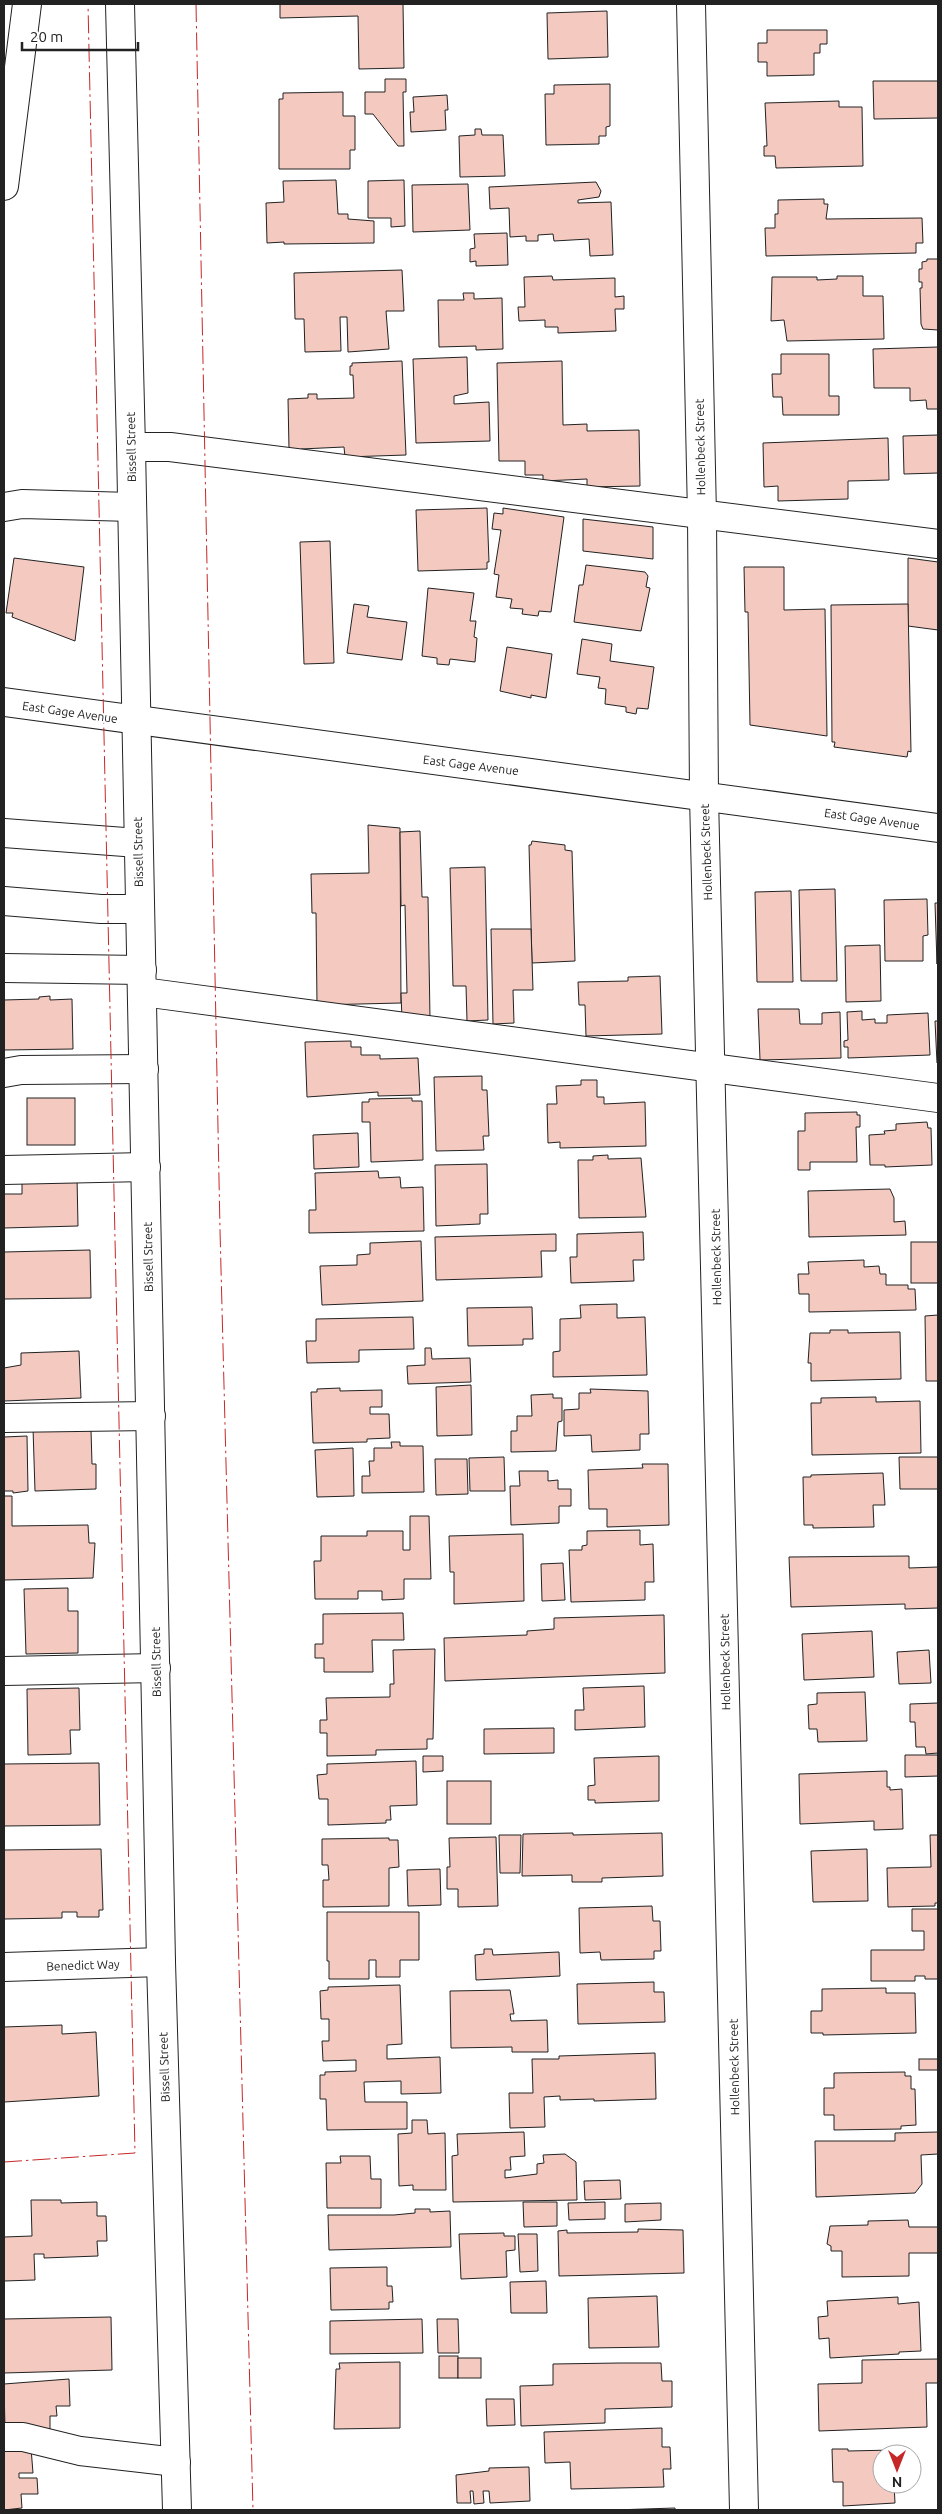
<svg xmlns="http://www.w3.org/2000/svg" width="942" height="2514" font-family="Ubuntu,sans-serif">
<style>
.building{fill:#f3c9c0;stroke:#222}
.lines{fill:none;stroke-linecap:round;stroke-linejoin:round}
.minor-casing{stroke:#222;stroke-width:30}
.major-casing{stroke:#222;stroke-width:30}
.minor{stroke:#fff;stroke-width:28}
.major{stroke:#fff;stroke-width:28}
.power{stroke:#c62828;stroke-width:1;stroke-dasharray:18 4 2.5 4;stroke-linecap:butt}
.labels{text-anchor:middle;dominant-baseline:central;stroke-width:4;stroke-linejoin:round;paint-order:stroke}
.street-label{font-size:12px;fill:#222;stroke:#fff}
</style>
<rect width="100%" height="100%" fill="#fff"/>
<g class="building">
<path d="M280,4H403L404,68L359,69L358,16L280,18Z"/>
<path d="M607,11L608,57L548,59L547,13Z"/>
<path d="M767,30H827V44H820V53H814V75L767,76V62H758V43H767Z"/>
<path d="M385,79H406V92H403L404,146H398L373,114H365V92H385Z"/>
<path d="M873,81H938V118L874,119Z"/>
<path d="M610,84V126L606,127V136H599V144L546,145L545,94H554V85Z"/>
<path d="M343,92V116H355V150H350V169H279V99H283V93Z"/>
<path d="M447,95L448,110H445L446,130L411,132L410,112H414L413,97Z"/>
<path d="M839,101V107H862L863,166L776,168L775,156H764V146H767L765,103Z"/>
<path d="M475,129H481L482,135H503L505,176L460,177L459,136L475,135Z"/>
<path d="M336,180L338,214H348V219L374,221V243L284,244V242L267,243L266,203L284,202L283,181Z"/>
<path d="M404,180L405,226L391,227V218H368V181Z"/>
<path d="M596,182L601,191L599,197L578,200V203L611,202L613,255L590,256L589,239L554,241L553,234L538,235V241H526V236L510,237L509,208L490,209L489,187Z"/>
<path d="M468,184L470,230L413,232L412,185Z"/>
<path d="M824,199V204H828L826,219L922,218L923,243H916V253L766,256L765,228H775V214H778V200Z"/>
<path d="M507,233L508,265L476,266V261L470,262V249L475,248L474,234Z"/>
<path d="M927,259H938V330L923,329L921,324L920,288H922V282H919V269H922V262L927,261Z"/>
<path d="M402,270L404,311H386L389,349L348,352L347,317H340L341,351L305,352L304,319H295L294,273Z"/>
<path d="M552,276L553,280L615,278V297L624,296V309H615L616,331L558,333V327H545V320L519,321L518,307H525L524,277Z"/>
<path d="M837,276H863V296H883L884,339L787,341L784,320L771,321L772,277H817V280L837,279Z"/>
<path d="M463,293H474V299L502,298L503,349L476,350V346L439,347L438,300H464Z"/>
<path d="M938,347V409H927L926,400L910,401V388H874L873,349Z"/>
<path d="M781,354H829V396H839V415H783L782,397H773L772,374H781Z"/>
<path d="M467,357L468,393L454,396V404L489,402L490,441L416,443L413,359Z"/>
<path d="M402,361L406,455L345,457L344,447L301,449V452H294V449H289L288,399L308,398V394H317V399L354,398L353,375H350V366H352V363Z"/>
<path d="M562,361L563,425L587,424V431L639,430L640,486L587,487V479L543,481V475H525V461H499L497,363Z"/>
<path d="M938,435V473L904,474L903,436Z"/>
<path d="M888,438L889,480L848,481V499L778,501V486L764,487L763,443Z"/>
<path d="M487,508L489,562H487V569L418,571L416,510Z"/>
<path d="M503,508L564,517L551,612L539,611L538,616L522,614L523,609L510,608L512,599L496,597L499,575L494,574L501,530L492,529L494,513L503,514Z"/>
<path d="M583,519L653,527V559L583,551Z"/>
<path d="M330,541L334,663L304,664L300,542Z"/>
<path d="M14,558L84,567L75,641L12,617L13,613H6Z"/>
<path d="M908,558L938,562V630L908,626Z"/>
<path d="M586,565L645,572L648,576L646,587L650,588L641,631L574,622L579,585H583Z"/>
<path d="M744,567H784V610L825,609L827,736L750,725L748,612H745Z"/>
<path d="M428,588L474,593L470,621H476L474,637L477,638L475,662L450,659L449,665L437,664V658L422,656Z"/>
<path d="M354,604L369,606L367,617L407,622L402,660L347,653Z"/>
<path d="M908,604L911,752L908,751L907,757L834,747L835,742H832L831,605Z"/>
<path d="M582,639L612,644L610,661L654,667L648,709L637,708L636,714L626,712V707L605,704L606,689L598,688L600,677L577,674Z"/>
<path d="M507,647L552,654L546,698L531,695V698L500,691Z"/>
<path d="M368,825L400,828L401,1003L317,1005L316,913H312L311,874L369,873Z"/>
<path d="M420,831L422,897H428L430,1019L402,1020L401,993H407L405,905L401,906L400,832Z"/>
<path d="M532,841L565,845V850L572,851L575,961L532,963L529,845H531Z"/>
<path d="M485,867L488,1020L467,1021L466,986H453L450,868Z"/>
<path d="M835,889L837,981H801L799,890Z"/>
<path d="M791,891L793,982H757L755,892Z"/>
<path d="M927,899L928,935L923,936V961H885L884,900Z"/>
<path d="M935,903H938L937,964Z"/>
<path d="M491,929H531L533,990H513L514,1023L493,1024Z"/>
<path d="M880,945L881,1001L846,1002L845,946Z"/>
<path d="M660,976L662,1034L586,1036L585,1005H579L578,982L628,981V977Z"/>
<path d="M50,996V1000L72,999L73,1049L4,1050V1000L39,999V997Z"/>
<path d="M758,1009H799L800,1024H822V1013L840,1012L841,1058L760,1060Z"/>
<path d="M862,1011V1020L875,1019V1023H887V1015L928,1013L930,1055L848,1058V1047H844V1041L848,1040L847,1012Z"/>
<path d="M935,1021H938V1063H937Z"/>
<path d="M351,1041V1047H361V1055H380V1059L418,1058L420,1095L378,1096V1092L307,1097L305,1042Z"/>
<path d="M482,1076V1090H487L489,1136H483L484,1150L436,1151L434,1077Z"/>
<path d="M581,1080H597V1097H604V1104L645,1102L646,1146L560,1148V1142L548,1143L547,1104H557L556,1086L581,1085Z"/>
<rect x="27" y="1098" width="48" height="47"/>
<path d="M412,1098V1101H422L423,1160L371,1162L370,1122H362V1102H369V1099Z"/>
<path d="M857,1112V1115H860V1127H856L857,1162H810V1170H798V1131H805V1113Z"/>
<path d="M927,1122L928,1128H931L932,1165L885,1167V1165H870L869,1135L885,1134L884,1131L896,1130V1124Z"/>
<path d="M358,1133L359,1167L314,1169L313,1135Z"/>
<path d="M608,1155V1159L641,1158L646,1217L579,1218L578,1160H593V1156Z"/>
<path d="M487,1164L488,1214H480V1224L436,1226L435,1165Z"/>
<path d="M378,1171L379,1178L400,1177L401,1188L423,1187L424,1231L309,1233V1210H316L315,1173Z"/>
<path d="M77,1177L78,1226L4,1228V1194H22V1178Z"/>
<path d="M890,1189L894,1198V1222L905,1221L906,1235L809,1237L808,1191Z"/>
<path d="M643,1232L644,1260H633L634,1281L571,1283L570,1257H577V1234Z"/>
<path d="M556,1234V1251H541L542,1277L436,1280L435,1237Z"/>
<path d="M421,1241L423,1301L322,1305L320,1266L357,1265V1255L370,1254V1243Z"/>
<rect x="911" y="1242" width="27" height="41"/>
<path d="M90,1250L91,1298L4,1299V1252Z"/>
<path d="M864,1260V1267L879,1266L880,1274H886V1285H908V1289H915L916,1310L809,1312V1294H799L798,1274H809L808,1262Z"/>
<path d="M617,1304V1318L645,1317L647,1375L553,1377V1352L560,1351V1319L581,1318L580,1305Z"/>
<path d="M532,1307L533,1339H523V1345L468,1346L467,1308Z"/>
<path d="M938,1315V1381H926L925,1316Z"/>
<path d="M413,1317L414,1349L359,1350V1362L307,1363L306,1341H316V1319Z"/>
<path d="M830,1330H848V1333L900,1332L901,1379L811,1381V1363H808L810,1333H830Z"/>
<path d="M425,1348H431L432,1359L470,1358L471,1382L408,1384L407,1366L425,1365Z"/>
<path d="M79,1351L81,1398L4,1401V1368L21,1365V1353Z"/>
<path d="M471,1385L472,1435L437,1436L436,1387Z"/>
<path d="M340,1388V1391L382,1390V1407H370V1414H389L390,1438L367,1439V1442L313,1443L311,1392H317V1389Z"/>
<path d="M590,1389L648,1391L649,1434H640V1450L592,1452L591,1435L564,1436V1410L579,1409V1393H591Z"/>
<path d="M553,1394V1398H562V1421L558,1422L556,1451L511,1452V1431H517V1416H532L531,1395Z"/>
<path d="M876,1397V1402L920,1401L921,1453L812,1455L811,1403H821V1398Z"/>
<path d="M33,1428L91,1430L92,1464H96V1489L35,1491Z"/>
<path d="M27,1436L28,1491L13,1493V1491H4V1437Z"/>
<path d="M391,1442H400V1446H423L424,1492L362,1493V1476H370L369,1461H374V1448H392Z"/>
<path d="M353,1448L354,1496L317,1497L315,1450Z"/>
<path d="M504,1457L505,1491H470L469,1458Z"/>
<path d="M899,1457H938V1489H900Z"/>
<path d="M435,1459H467L468,1494L436,1495Z"/>
<path d="M642,1464H668L669,1525L607,1527V1509H589L588,1470L643,1468Z"/>
<path d="M519,1471H548V1481L558,1480V1489H571V1506H559V1523L511,1525L510,1486H520Z"/>
<path d="M883,1473L885,1505H873L874,1527L813,1528V1525H804L803,1477H811V1475Z"/>
<path d="M4,1496H12V1526L88,1525L89,1543H95L93,1578L4,1580Z"/>
<path d="M410,1516H429L431,1579H404V1599L382,1600V1591H358V1599H315L314,1561H321V1536H367V1531H403V1550H410Z"/>
<path d="M640,1530V1545L653,1544L654,1582H645V1600L571,1602L569,1550H582V1546L587,1545V1531Z"/>
<path d="M523,1534L524,1601L454,1604V1572H450L449,1536Z"/>
<path d="M909,1556V1568L938,1567V1608L905,1609V1604L791,1607L789,1557Z"/>
<path d="M563,1563L565,1600L542,1601L541,1564Z"/>
<path d="M68,1588V1611H78V1653L26,1654L24,1589Z"/>
<path d="M403,1613L404,1640H372L373,1672H324V1658H315V1644H323V1614Z"/>
<path d="M664,1615L665,1673L445,1681L444,1638L527,1635V1631L554,1629V1618Z"/>
<path d="M872,1631L874,1677L804,1680L802,1634Z"/>
<path d="M435,1649L433,1739H427V1749L376,1750V1755L327,1756V1733H320V1720H327L326,1698L390,1697V1684H394L393,1650Z"/>
<path d="M929,1650L931,1683L899,1684L897,1652Z"/>
<path d="M644,1686L645,1727L575,1730V1710H584L583,1688Z"/>
<path d="M79,1688L80,1730H70L71,1754L28,1755L27,1689Z"/>
<path d="M865,1692L867,1741L818,1742L817,1729H809L808,1705L817,1704V1693Z"/>
<path d="M938,1703V1753L926,1754L925,1747H916L915,1722H910V1704Z"/>
<path d="M554,1728V1753L484,1754V1729Z"/>
<path d="M905,1755H938V1776L905,1777Z"/>
<path d="M423,1756H443V1771L423,1772Z"/>
<path d="M659,1756V1801L595,1803V1800H588V1786L595,1785L594,1758Z"/>
<path d="M416,1761L417,1805L390,1806L391,1820H386V1823L328,1825V1799H319L317,1775L327,1774V1764Z"/>
<path d="M99,1763L100,1825L4,1826V1764Z"/>
<path d="M887,1771V1787H890V1790L902,1789L903,1829L874,1830V1821L800,1824L799,1774Z"/>
<rect x="447" y="1781" width="44" height="43"/>
<path d="M573,1833V1835L662,1833L663,1876L602,1878V1882H572V1875L522,1876L523,1834Z"/>
<path d="M499,1835H521L520,1873H500Z"/>
<path d="M930,1835H938V1903H935V1906L888,1907L887,1868L931,1867Z"/>
<path d="M496,1837L498,1906L458,1907V1889H447V1867H450L449,1838Z"/>
<path d="M389,1838V1840H398L399,1867L389,1868V1906L323,1907V1880H329L328,1865H322V1839Z"/>
<path d="M101,1849L103,1910H99V1917H77V1912H62V1918L4,1919V1850Z"/>
<path d="M867,1849L868,1901L813,1902L811,1851Z"/>
<path d="M440,1869L441,1905L408,1906L407,1870Z"/>
<path d="M652,1906L653,1921H660L661,1951H654V1959L601,1960L600,1952L580,1953L579,1908Z"/>
<path d="M912,1909H938V1979H925V1976H915V1981H871V1950H924V1931H912Z"/>
<path d="M327,1912H419V1960H400V1977H376V1960H369V1979H329V1961H327Z"/>
<path d="M484,1949H492L493,1955L559,1952L560,1976L476,1980L475,1955L484,1954Z"/>
<path d="M654,1982V1992H664L665,2022L578,2024L577,1984Z"/>
<path d="M400,1985L402,2044L387,2045V2059L440,2057L441,2093L401,2094V2081L364,2082L365,2102H407V2129L327,2130L326,2099H320V2075H325V2072L356,2071V2060L323,2061L322,2041H329V2019H321L320,1991L328,1990V1987Z"/>
<path d="M886,1988V1993H915L916,2033L823,2035V2033H811V2011H822V1989Z"/>
<path d="M510,1990L514,2014H510L511,2021L547,2020L548,2052H512V2047L451,2048L450,1991Z"/>
<path d="M62,2025V2034L96,2032L99,2096L4,2102V2027Z"/>
<path d="M655,2053L656,2099L594,2101V2099L560,2100V2096L544,2097L545,2127L510,2128L509,2093H533L532,2059H559V2056Z"/>
<rect x="919" y="2059" width="19" height="11"/>
<path d="M905,2072V2076H911V2089H915L916,2125L901,2126V2129L834,2130V2115H824V2088H834V2073Z"/>
<path d="M412,2120H427L428,2134L445,2133L446,2190H413V2185L399,2186L398,2134L412,2133Z"/>
<path d="M524,2132L525,2156L510,2157L511,2170H505V2178L537,2174V2164L544,2163L543,2155L565,2154L576,2162L577,2200L453,2202L452,2156L458,2155L457,2134Z"/>
<path d="M938,2132V2154L921,2155L922,2184L915,2193L816,2197L815,2141H895V2133Z"/>
<path d="M340,2156H370L371,2179H381V2208H327L326,2163H341Z"/>
<path d="M620,2180L621,2199L585,2200L584,2181Z"/>
<path d="M31,2200H61V2203L97,2202V2216H106L107,2241H97L98,2256L44,2258V2254H34L35,2280L4,2281V2237L32,2236Z"/>
<path d="M523,2202H557V2226L524,2227Z"/>
<path d="M605,2202V2219L569,2220L568,2203Z"/>
<path d="M661,2203V2220L625,2222V2204Z"/>
<path d="M415,2209H430V2212L450,2211L451,2247L329,2250L328,2215H394L415,2213Z"/>
<path d="M908,2220L909,2227H938V2253H909V2276L842,2277V2251H831V2246L827,2244L830,2226L868,2225V2221Z"/>
<path d="M638,2229L683,2230L684,2273L559,2276L558,2231L567,2230V2233L638,2232Z"/>
<path d="M504,2233V2236H515V2250L506,2251L507,2277L461,2279L459,2234Z"/>
<path d="M518,2234H537L538,2271L520,2272Z"/>
<path d="M387,2267V2286H392L393,2302H389V2309L331,2310L330,2268Z"/>
<path d="M546,2281L547,2313H511L510,2282Z"/>
<path d="M657,2296L659,2347L589,2348L588,2298Z"/>
<path d="M898,2297V2304L919,2302L921,2351L899,2352V2354L830,2358L829,2338L819,2339L818,2317L828,2316L827,2301Z"/>
<path d="M111,2317L112,2370L4,2373V2319Z"/>
<path d="M422,2319L423,2353L330,2354V2321Z"/>
<path d="M437,2319H458L459,2353H438Z"/>
<rect x="439" y="2356" width="19" height="22"/>
<rect x="458" y="2358" width="23" height="20"/>
<path d="M938,2359V2383H926L927,2427L819,2431L818,2384L862,2383V2360Z"/>
<path d="M400,2362V2428L334,2429L336,2369H340L339,2363Z"/>
<path d="M619,2363H661L662,2381H672V2407L605,2409V2423L521,2426L520,2386L553,2385V2364Z"/>
<path d="M69,2379L70,2406H56L57,2416H50V2429L5,2430L4,2384Z"/>
<path d="M486,2399H514L515,2425L487,2426Z"/>
<path d="M662,2428V2447H670L671,2469H663L664,2487L571,2489L570,2462L545,2463L544,2432Z"/>
<path d="M31,2448L33,2473H19V2478H37L38,2494H21L22,2508L4,2510V2449Z"/>
<path d="M832,2449H848V2451L894,2450V2454H882V2484H894L895,2503L843,2506V2482H833Z"/>
<path d="M529,2467L530,2501L490,2503L489,2491H483L484,2503L474,2504L473,2491H470L471,2503H457L456,2475L489,2471V2468Z"/>
<path d="M675,2508V2510H614Z"/>
</g>
<g class="lines">
<defs>
<g id="minor">
<path d="M120,4L131,447L161,1962L177,2510"/>
<path d="M691,4L702,515L704,796L744,2510"/>
<path d="M4,186L27,4"/>
<path d="M131,447H170L938,544"/>
<path d="M4,507L22,504L132,507"/>
<path d="M4,833L138,843"/>
<path d="M4,901L101,909H139"/>
<path d="M4,968L142,970"/>
<path d="M143,992L938,1098"/>
<path d="M4,1073L21,1070L144,1069"/>
<path d="M4,1170L146,1167"/>
<path d="M4,1418L151,1416"/>
<path d="M4,1671L156,1668"/>
<path d="M4,1967L161,1962"/>
<path d="M4,2437H23L80,2451L176,2462"/>
</g>
<path id="major" d="M4,702L938,828"/>
</defs>
<use href="#minor" class="minor-casing"/>
<use href="#major" class="major-casing"/>
<use href="#minor" class="minor"/>
<use href="#major" class="major"/>
<g class="power">
<path d="M196,4L220,1230L253,2510"/>
<path d="M4,2162L135,2153L88,4"/>
</g>
</g>
<g class="labels">
<g class="street-label">
<text transform="translate(131 447) rotate(-91)">Bissell Street</text>
<text transform="translate(700 447) rotate(-91)">Hollenbeck Street</text>
<text transform="translate(70 712) rotate(8)">East Gage Avenue</text>
<text transform="translate(471 765) rotate(7)">East Gage Avenue</text>
<text transform="translate(872 819) rotate(8)">East Gage Avenue</text>
<text transform="translate(138 852) rotate(-91)">Bissell Street</text>
<text transform="translate(706 852) rotate(-92)">Hollenbeck Street</text>
<text transform="translate(148 1257) rotate(-91)">Bissell Street</text>
<text transform="translate(716 1257) rotate(-91)">Hollenbeck Street</text>
<text transform="translate(156 1662) rotate(-91)">Bissell Street</text>
<text transform="translate(725 1662) rotate(-91)">Hollenbeck Street</text>
<text transform="translate(83 1965) rotate(-2)">Benedict Way</text>
<text transform="translate(164 2067) rotate(-92)">Bissell Street</text>
<text transform="translate(734 2067) rotate(-91)">Hollenbeck Street</text>
</g>
</g>
<rect width="942" height="2514" fill="none" stroke="#222222" stroke-width="10"/>
<g transform="translate(897 2469) rotate(180)"><circle r="24" fill="#ffffff" stroke="#a7a7a7"/>
<path d="M0-4L9 19L0 12L-9 19Z" fill="#c62828"/>
<text y="-8" font-size="14" font-weight="bold" text-anchor="middle" fill="#222222">N</text>
</g>
<path d="M22 42v8h116v-8" fill="none" stroke="#222222" stroke-width="2.5"/>
<text x="30" y="42" font-size="15" fill="#222222" stroke="#ffffff" stroke-width="4" paint-order="stroke">20 m</text>
</svg>
